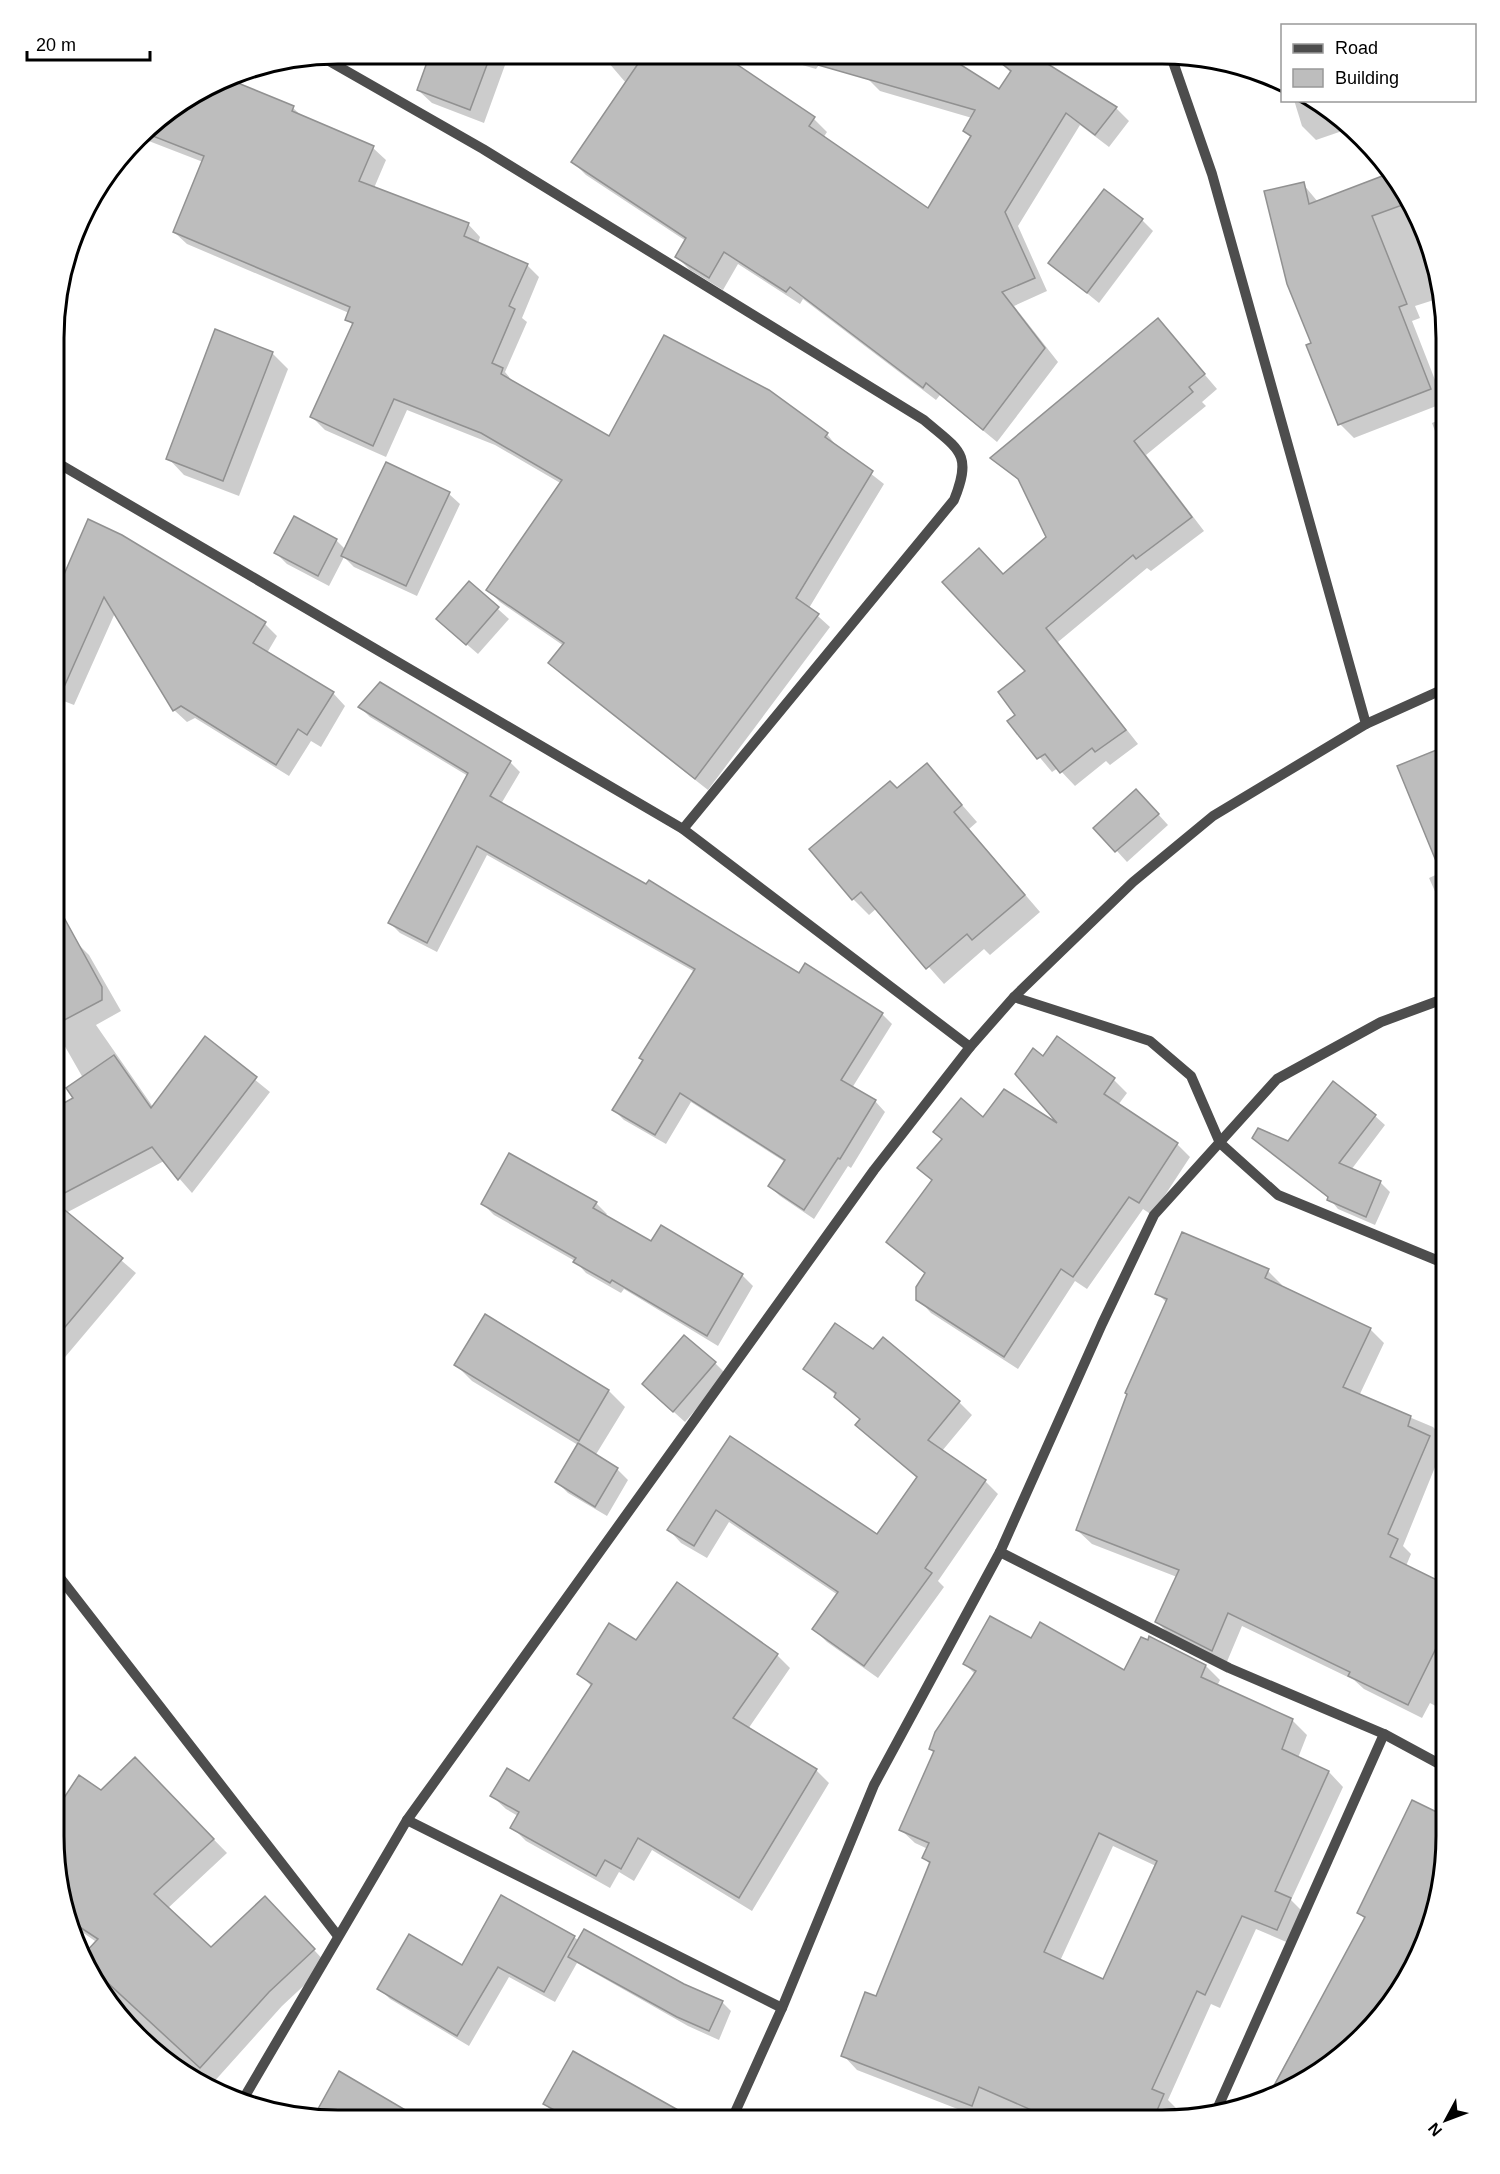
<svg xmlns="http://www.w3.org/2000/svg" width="1500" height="2174" font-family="Arial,sans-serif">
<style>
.shadow{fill:#0003;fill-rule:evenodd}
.building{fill:#bdbdbd;stroke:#919191;stroke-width:1.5;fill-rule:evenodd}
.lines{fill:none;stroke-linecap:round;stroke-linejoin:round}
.minor{stroke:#4d4d4d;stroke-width:10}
.rim{fill:none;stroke:#000;stroke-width:3}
</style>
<rect width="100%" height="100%" fill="#fff"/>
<g class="shadow">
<path d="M404,54H509L484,123L432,103L418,90L428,63Z"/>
<path d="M602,55H720L814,119L827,132L823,138L928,210L971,138L965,131L972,118L880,91L867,78L874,56H963L960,66L1000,92L1011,73L998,59L1000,56H1032L1116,108L1129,121L1109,147L1080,125L1018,226L1047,291L1014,306L1058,362L997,442L940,395L936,400L803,299L800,304L738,264L723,290L690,270L677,257L686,241L586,175L573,162L626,83Z"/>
<path d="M768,55H826L816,69Z"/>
<path d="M235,84L293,108L303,117L373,148L386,160L374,188L468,224L480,237L478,243L527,265L539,277L522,318L527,322L505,372L514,383L610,438L768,392L827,434L838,448L884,484L809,608L830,627L708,790L563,676L550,663L564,646L500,602L488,590L562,484L495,445L407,410L386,457L325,430L312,417L354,326L347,319L349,313L187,244L174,232L203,162L141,138L151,124Z"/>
<path d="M1294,100H1313L1334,113L1348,129L1316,140L1302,126Z"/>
<path d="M1386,176L1417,213L1437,299L1415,306L1420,318L1412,321L1444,403L1354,438L1340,424L1313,344L1303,184L1318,202Z"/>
<path d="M1142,220L1153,231L1099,303L1050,263Z"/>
<path d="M1158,320L1217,389L1202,402L1206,406L1146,455L1204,531L1151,571L1147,568L1058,642L1138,744L1110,765L1106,761L1075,786L1058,768L1052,772L1009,721L1017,715L1028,671L1003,575L1048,538L1022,483L992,458Z"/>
<path d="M272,353L288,369L239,496L184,475L168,458Z"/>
<path d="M56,392L62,398L56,410Z"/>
<path d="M1446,417V460L1432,423Z"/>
<path d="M449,494L460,504L417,596L354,567L344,557L329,586L287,564L276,553L336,540L346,550Z"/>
<path d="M56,575L265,624L277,636L267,653L333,693L345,706L321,747L311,741L289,776L195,718L187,722L174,710L115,613L74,705L56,698Z"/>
<path d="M469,583L509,619L478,654L449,629Z"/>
<path d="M360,707L510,762L520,772L501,804L799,975L806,965L882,1014L892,1024L852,1088L875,1101L885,1112L851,1168L848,1166L814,1219L780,1196L769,1186L785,1162L691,1102L666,1144L624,1120L614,1110L695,972L487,855L437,952L400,933L390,923L468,776L370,717Z"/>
<path d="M1446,747V916L1429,878L1442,872Z"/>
<path d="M927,765L977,822L969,829L1040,912L990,955L984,949L944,984L877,908L869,915L853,899L897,790Z"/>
<path d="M1147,802L1168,825L1127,862L1096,828Z"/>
<path d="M75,941L89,955L121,1011L96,1025L153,1107L205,1039L270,1092L192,1193L164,1161L66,1213L136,1273L55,1369V1109L75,1099L83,1078L55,1029V952Z"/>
<path d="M1044,1058L1114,1080L1127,1093L1118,1105L1177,1144L1190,1157L1152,1215L1143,1209L1087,1289L1075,1281L1018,1369L931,1313L918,1299L926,1274L888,1242L933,1181L919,1168L984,1120L1062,1128Z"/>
<path d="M1375,1116L1385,1125L1351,1170L1380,1182L1390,1192L1375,1225L1338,1209L1329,1198L1254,1138L1288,1143Z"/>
<path d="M596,1203L607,1214L605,1216L652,1243L661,1227L742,1275L753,1286L718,1346L624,1289L621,1293L586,1273L575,1261L494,1215L483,1204Z"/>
<path d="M1268,1271L1282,1285L1281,1287L1370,1329L1384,1343L1359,1396L1433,1427L1446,1440L1403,1546L1411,1554L1406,1566L1445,1586V1711L1430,1703L1422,1718L1364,1689L1354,1680L1242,1626L1226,1664L1171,1636L1157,1622L1177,1577L1092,1544L1077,1530L1167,1303L1157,1293Z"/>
<path d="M873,1351L959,1402L972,1415L942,1451L985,1481L998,1494L938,1581L944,1587L878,1678L827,1642L814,1629L838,1595L729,1522L707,1558L681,1543L669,1530L730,1438L877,1536L918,1478L837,1396L805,1369Z"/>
<path d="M715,1363L726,1374L685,1422L655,1395Z"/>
<path d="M456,1365L609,1391L625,1407L595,1456L617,1469L628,1480L607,1516L568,1493L557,1482L578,1445L472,1381Z"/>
<path d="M1150,1638L1206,1666L1220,1680L1217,1686L1293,1721L1307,1735L1298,1758L1329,1772L1343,1787L1291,1900L1305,1914L1291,1944L1256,1929L1220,2008L1211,2004L1168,2100L1177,2109L1174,2117L1162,2120H986L857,2070L843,2055L877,1998L931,1865L924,1858L928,1849L915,1843L900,1829L934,1753L930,1749L975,1674L965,1664L1032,1640L1125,1672ZM1113,1846L1156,1866L1103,1981L1060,1961Z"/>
<path d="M636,1642L777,1655L790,1668L748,1729L816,1770L829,1783L752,1911L652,1850L634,1881L619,1872L610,1888L526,1841L512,1827L518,1816L506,1809L492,1796L530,1783L592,1687L579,1673Z"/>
<path d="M149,1773L227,1853L167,1909L211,1949L279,1912L327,1964L282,2006L212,2084L180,2072L124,2023L83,1961L82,1957L95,1941L75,1927L54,1835V1815L101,1791Z"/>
<path d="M1412,1802L1445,1818V1854L1431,1927L1398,1994L1349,2050L1287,2091L1268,2095L1365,1919L1359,1913Z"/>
<path d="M574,1937L579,1941L722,2002L731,2011L719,2040L688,2026L577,1963L555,2002L509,1977L469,2046L390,1999L379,1988Z"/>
<path d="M545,2104L689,2119L560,2118Z"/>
</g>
<g class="building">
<path d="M430,54H491L470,110L417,90Z"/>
<path d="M644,55H723L815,117L809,126L928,208L971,136L963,131L975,110L818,65L820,55L947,56L999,89L1011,71L996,59L998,56H1035L1117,107L1095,135L1066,113L1005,212L1035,278L1002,292L1045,348L983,430L926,383L923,388L790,287L786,292L724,252L709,278L675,257L686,238L571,162Z"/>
<path d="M226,81H233L294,106L292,111L374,146L359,181L469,223L464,236L528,264L509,306L515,309L492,363L503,368L501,374L609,436L664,335L769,390L828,433L825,437L873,471L796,598L819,614L695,779L548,663L564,643L486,590L562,480L481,433L394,399L373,446L310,417L353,323L345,320L350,307L173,232L204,156L145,133L151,124Z"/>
<path d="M1385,175L1408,203L1372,216L1407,304L1399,307L1431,389L1338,425L1306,345L1311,343L1287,284L1264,191L1304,182L1309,204Z"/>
<path d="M1104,189L1143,219L1087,293L1048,263Z"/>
<path d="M1158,318L1205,374L1189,387L1193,392L1134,441L1192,517L1136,559L1133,555L1046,628L1126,730L1095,752L1092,748L1060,773L1045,754L1037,759L1007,721L1015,715L998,692L1025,671L942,582L979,548L1003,574L1046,537L1018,479L990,458Z"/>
<path d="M215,329L273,352L223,481L166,459Z"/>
<path d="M386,462L450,492L406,586L341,556Z"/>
<path d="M294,516L337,539L318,576L274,553Z"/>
<path d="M88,519L122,535L266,622L253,643L334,692L307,735L298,729L276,765L181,706L173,711L104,597L56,705V593Z"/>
<path d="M469,581L499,607L466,645L436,619Z"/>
<path d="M380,682L511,761L490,796L646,884L649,880L799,973L805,963L883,1013L841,1080L876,1100L840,1159L838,1158L804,1210L768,1186L785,1160L680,1093L655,1135L612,1110L643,1060L639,1058L695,969L477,846L427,943L388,923L468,773L358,707Z"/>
<path d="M1446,746V882L1445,883L1397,766Z"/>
<path d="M927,763L962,805L954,812L1025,895L972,940L967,934L926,969L861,892L852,900L809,849L890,781L897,788Z"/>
<path d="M1136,789L1159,814L1115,852L1093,828Z"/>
<path d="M56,903L102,987V1000L55,1025Z"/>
<path d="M205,1036L257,1077L178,1180L152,1147L55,1198V1108L73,1098L66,1088L114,1055L151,1108Z"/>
<path d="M1057,1036L1115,1078L1104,1094L1178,1143L1139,1203L1129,1197L1073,1277L1061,1269L1004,1357L916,1300V1287L925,1273L886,1242L932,1180L917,1168L942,1139L933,1132L961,1098L983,1117L1004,1089L1057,1123L1015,1074L1033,1048L1043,1056Z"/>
<path d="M1333,1081L1376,1115L1339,1163L1381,1181L1366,1217L1327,1200L1328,1197L1252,1138L1258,1128L1288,1141Z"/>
<path d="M509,1153L597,1202L593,1208L651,1241L661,1225L743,1274L707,1336L612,1280L610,1283L573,1262L576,1258L481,1204Z"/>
<path d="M55,1202L123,1258L55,1339Z"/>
<path d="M1182,1232L1269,1269L1265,1278L1371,1328L1343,1387L1411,1416L1408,1426L1430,1436L1388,1534L1398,1539L1390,1557L1445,1584V1630L1408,1705L1348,1676L1350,1672L1228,1613L1212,1651L1155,1622L1179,1570L1076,1530L1127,1394L1125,1393L1167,1299L1155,1294Z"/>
<path d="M485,1314L609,1390L579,1441L454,1365Z"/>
<path d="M835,1323L873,1349L883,1337L960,1401L928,1440L986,1480L925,1568L932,1573L864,1666L812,1629L838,1592L716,1510L694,1546L667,1530L730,1436L877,1534L917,1477L855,1425L860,1419L834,1397L836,1393L803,1369Z"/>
<path d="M684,1335L716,1362L673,1412L642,1384Z"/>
<path d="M578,1443L618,1468L595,1507L555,1482Z"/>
<path d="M677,1582L778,1654L733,1718L817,1769L739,1898L638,1838L621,1869L605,1860L596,1876L510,1828L519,1812L490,1796L507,1768L529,1781L592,1684L577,1674L609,1623L636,1640Z"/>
<path d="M990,1616L1031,1638L1040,1622L1124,1670L1141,1637L1148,1640L1149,1636L1206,1665L1201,1677L1293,1719L1282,1749L1329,1771L1275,1891L1291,1898L1277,1930L1242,1916L1205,1995L1197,1991L1152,2089L1164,2094L1153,2120H1054L979,2087L972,2106L841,2056L865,1992L876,1996L930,1862L922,1858L929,1843L899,1830L934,1751L929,1749L935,1732L976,1671L963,1664ZM1099,1833L1157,1861L1103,1979L1044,1952Z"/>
<path d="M135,1757L214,1839L154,1894L211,1947L265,1896L315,1949L269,1992L200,2068L83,1960L82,1956L98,1939L75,1924L54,1835V1813L79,1775L101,1790Z"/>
<path d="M1412,1800L1445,1816V1854L1435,1906L1386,2007L1349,2050L1287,2091L1269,2095L1365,1917L1357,1913Z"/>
<path d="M501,1895L575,1936L544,1992L498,1967L457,2036L377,1989L409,1934L462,1965Z"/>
<path d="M584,1929L684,1984L723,2001L709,2031L677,2017L568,1957Z"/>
<path d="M573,2051L694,2119L569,2118L543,2104Z"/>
<path d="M339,2071L419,2118H313Z"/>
</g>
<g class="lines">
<g class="minor">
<path d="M1171,56L1212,174L1366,724"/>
<path d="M322,57L483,149L924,420C959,450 973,453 954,500L683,829"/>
<path d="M56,462L683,829L970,1047"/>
<path d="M1014,997L1150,1041L1191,1076L1220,1143L1278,1195L1446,1264"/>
<path d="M1000,1552L1229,1668L1384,1734L1445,1767"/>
<path d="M54,1570L338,1936"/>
<path d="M407,1820L782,2008"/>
<path d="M245,2096L407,1820L874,1170L970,1047L1014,997L1133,882L1213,816L1366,724L1446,688"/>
<path d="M1218,2107L1384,1734"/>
<path d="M732,2119L782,2008L874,1785L1000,1552L1102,1324L1154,1215L1277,1079L1381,1022L1446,998"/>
</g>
</g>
<path d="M0 0H1500V2174H0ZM338 64H1162A274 274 0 0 1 1436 338V1836A274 274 0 0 1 1162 2110H338A274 274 0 0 1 64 1836V338A274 274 0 0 1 338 64Z" fill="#fff" fill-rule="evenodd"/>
<path class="rim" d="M338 64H1162A274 274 0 0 1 1436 338V1836A274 274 0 0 1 1162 2110H338A274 274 0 0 1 64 1836V338A274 274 0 0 1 338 64Z"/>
<rect x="1281" y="24" width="195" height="78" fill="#ffffff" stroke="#999999" stroke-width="1.5"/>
<rect x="1293" y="44" width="30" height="9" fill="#4d4d4d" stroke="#999999" stroke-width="1.5"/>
<text x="1335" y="54" font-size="18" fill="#000000">Road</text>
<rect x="1293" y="69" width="30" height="18" fill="#bdbdbd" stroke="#999999" stroke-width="1.5"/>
<text x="1335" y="84" font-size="18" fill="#000000">Building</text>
<g transform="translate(1446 2120) rotate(229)" stroke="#ffffff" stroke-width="4.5" paint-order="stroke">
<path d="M0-4.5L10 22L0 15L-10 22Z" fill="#000000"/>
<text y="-9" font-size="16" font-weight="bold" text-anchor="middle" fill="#000000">N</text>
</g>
<path d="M27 51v9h123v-9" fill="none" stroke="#000000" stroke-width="3"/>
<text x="36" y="51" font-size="18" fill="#000000" stroke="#ffffff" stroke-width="4.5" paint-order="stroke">20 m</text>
</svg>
